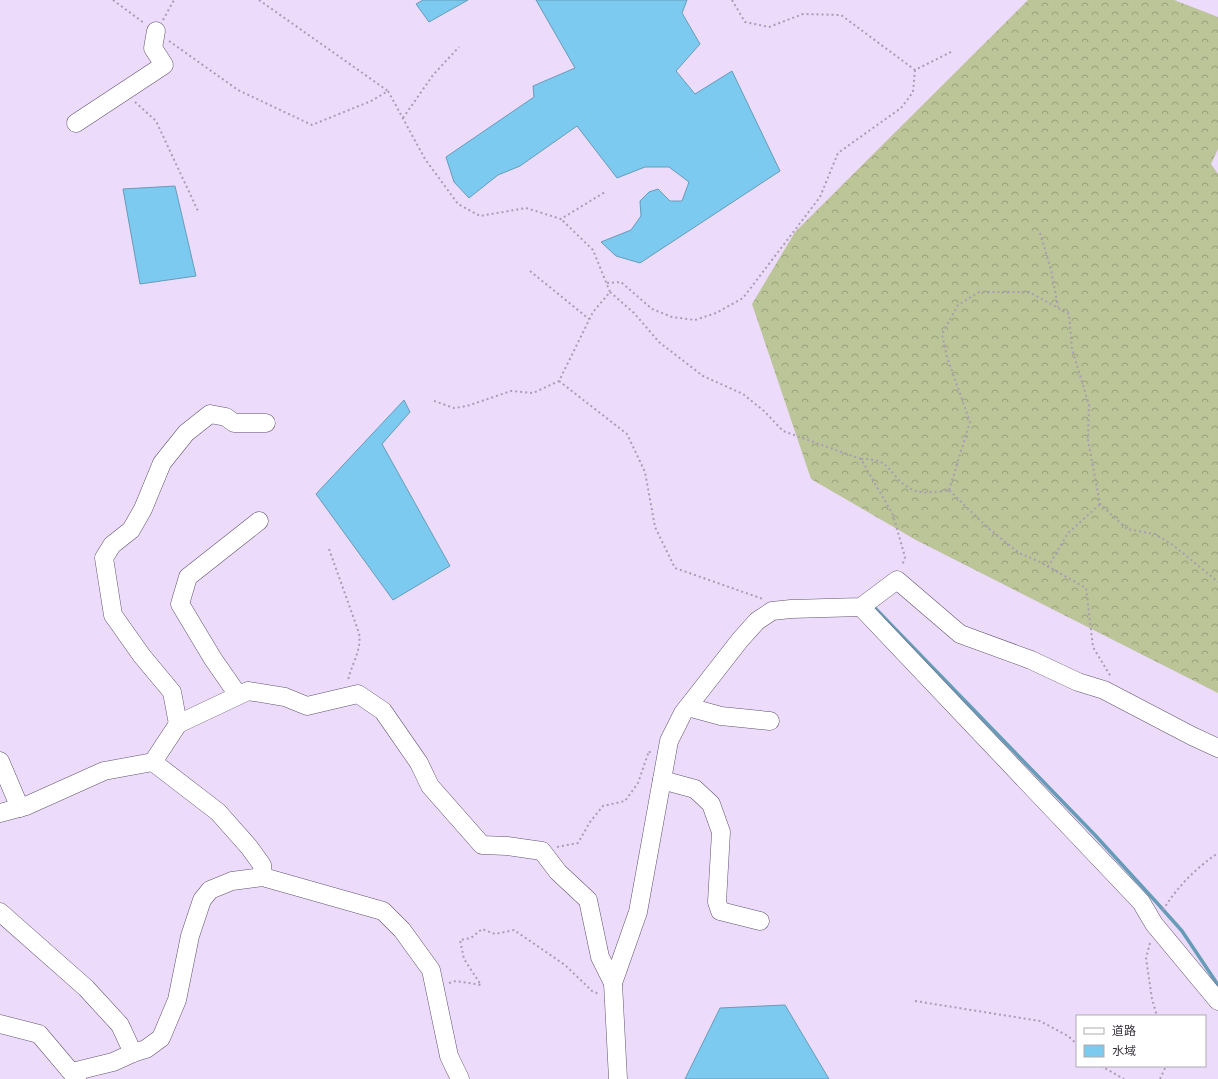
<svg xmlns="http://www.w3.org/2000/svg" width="1218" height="1079" font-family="'Playfair Display','Noto Sans SC',serif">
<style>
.forest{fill:url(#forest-crowns)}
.water{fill:#7ccaef;stroke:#679cb9}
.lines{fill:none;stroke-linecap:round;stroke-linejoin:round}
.stream{stroke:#679cb9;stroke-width:3.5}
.minor-casing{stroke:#61536d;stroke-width:19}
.path{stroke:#aa9cb4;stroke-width:2;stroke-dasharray:2 3;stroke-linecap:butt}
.minor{stroke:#fff;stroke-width:18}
</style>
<defs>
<pattern id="forest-crowns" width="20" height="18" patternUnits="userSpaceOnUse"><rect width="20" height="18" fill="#bbc597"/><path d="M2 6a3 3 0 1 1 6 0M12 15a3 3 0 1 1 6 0" fill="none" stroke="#99a07c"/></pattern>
</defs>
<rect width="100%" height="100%" fill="#ecdbfa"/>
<path class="forest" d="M1028,0H1174L1218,17V149L1211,164L1218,174V693L916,540L811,479L752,304L795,232Z"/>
<g class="water">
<path d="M423,0H468L429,22L416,4Z"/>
<path d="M536,0H687L682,13L700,44L676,71L695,94L732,71L780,171L640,263L616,256L601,242L631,230L641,216L640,201L649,192L658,189L670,201H682L689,182L669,167H645L617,178L577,126L520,166L498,175L469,198L454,182L446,157L534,97L533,86L575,68Z"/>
<path d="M175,186L196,276L140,284L123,189Z"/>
<path d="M404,400L410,412L382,444L450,566L393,600L316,494Z"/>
<path d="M785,1005L829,1079H685L720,1008Z"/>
</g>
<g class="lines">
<path class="stream" d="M872,605L1094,834L1158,904L1182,931L1218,985"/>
<defs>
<g id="minor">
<path d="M76,123L164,65L153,48L156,31"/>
<path d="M861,607L1141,902L1154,924L1218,1001"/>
<path d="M238,695L213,659L180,604L188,577L259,521"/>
<path d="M688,707L721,716L770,721"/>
<path d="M178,724L172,692L142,656L113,615L104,558L112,545L131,530L143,509L162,463L186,433L210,414L226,417L234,423H266"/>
<path d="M0,761L20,808"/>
<path d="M153,762L218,812L249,847L262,865L263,877"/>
<path d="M662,780L695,789L711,804L721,832L717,902L720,911L760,921"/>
<path d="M0,813L26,806L104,771L153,762L178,724L248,691L285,697L307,706L358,694L383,711L419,763L430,786L482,845L507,846L542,851L558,872L588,900L600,957L613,983"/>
<path d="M0,912L86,988L120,1025L133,1053"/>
<path d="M0,1024L39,1034L77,1079"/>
<path d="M72,1072L113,1062L133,1053L146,1049L161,1038L177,1000L190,936L202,900L210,890L232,881L263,877L383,911L402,930L431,970L449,1056L460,1079"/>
<path d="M618,1079L613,983L638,912L669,741L683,713L740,640L757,621L772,611L791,609L861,607L897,580L960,634L1031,660L1078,682L1104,690L1192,736L1218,748"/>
</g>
</defs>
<use href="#minor" class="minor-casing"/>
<g class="path">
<path d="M113,0L144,23"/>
<path d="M259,0L388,91"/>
<path d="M732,0L745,22L769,27L803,14L841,15L915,70L951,52"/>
<path d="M163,20L174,0"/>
<path d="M169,41L238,90L312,125L371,101L388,91L425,159L458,204L480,216L526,208L561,219L605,192"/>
<path d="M135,102L156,121L198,211"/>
<path d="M403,118L433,75L459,47"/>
<path d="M1040,233L1051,270L1058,307"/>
<path d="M530,271L589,319"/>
<path d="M607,283L621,282L652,309L672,317L695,320L716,313L743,298L820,197L838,153L901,108L913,92L915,70"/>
<path d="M610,292L634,313L659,342L703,376L743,394L764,411L783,431L861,459L893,515L905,557L902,566"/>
<path d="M559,381L627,434L645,472L655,527L675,568L763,599"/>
<path d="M434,401L454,408L467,406L511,391L533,393L559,381L593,312L610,292L593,250L561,219"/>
<path d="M861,459C892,458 888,475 909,488C919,495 937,492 949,490L988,528L1019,553L1040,562L1086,588L1093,647L1111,677"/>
<path d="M949,490L970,422L947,357L942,334L958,305L979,292H1029L1069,314L1072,349L1089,405L1088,440L1100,504L1127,529L1155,534L1173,545L1218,582"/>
<path d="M329,549L359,633C362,651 351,664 348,681"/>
<path d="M1048,567L1068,533L1100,504"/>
<path d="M557,847L578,843L590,822L603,806L625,801L638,783L649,751L651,754"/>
<path d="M1163,910C1177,887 1196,868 1218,853"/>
<path d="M1150,943L1146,958L1152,999L1157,1016"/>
<path d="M449,983L456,981L481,985L464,959L460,940L471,938L482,929L495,934L514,930L565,965L592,991L599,994"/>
<path d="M915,1001L1040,1021L1068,1036L1077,1044"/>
<path d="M1101,1066L1124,1079"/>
<path d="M1160,1079L1166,1066"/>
</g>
<use href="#minor" class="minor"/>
</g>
<rect x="1076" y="1015" width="130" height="52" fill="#ffffff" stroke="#afacb1"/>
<rect x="1084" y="1028" width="20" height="6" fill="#ffffff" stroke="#afacb1"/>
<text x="1112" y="1035" font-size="12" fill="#37303c">道路</text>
<rect x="1084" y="1045" width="20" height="12" fill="#7ccaef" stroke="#afacb1"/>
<text x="1112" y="1055" font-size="12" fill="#37303c">水域</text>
</svg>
